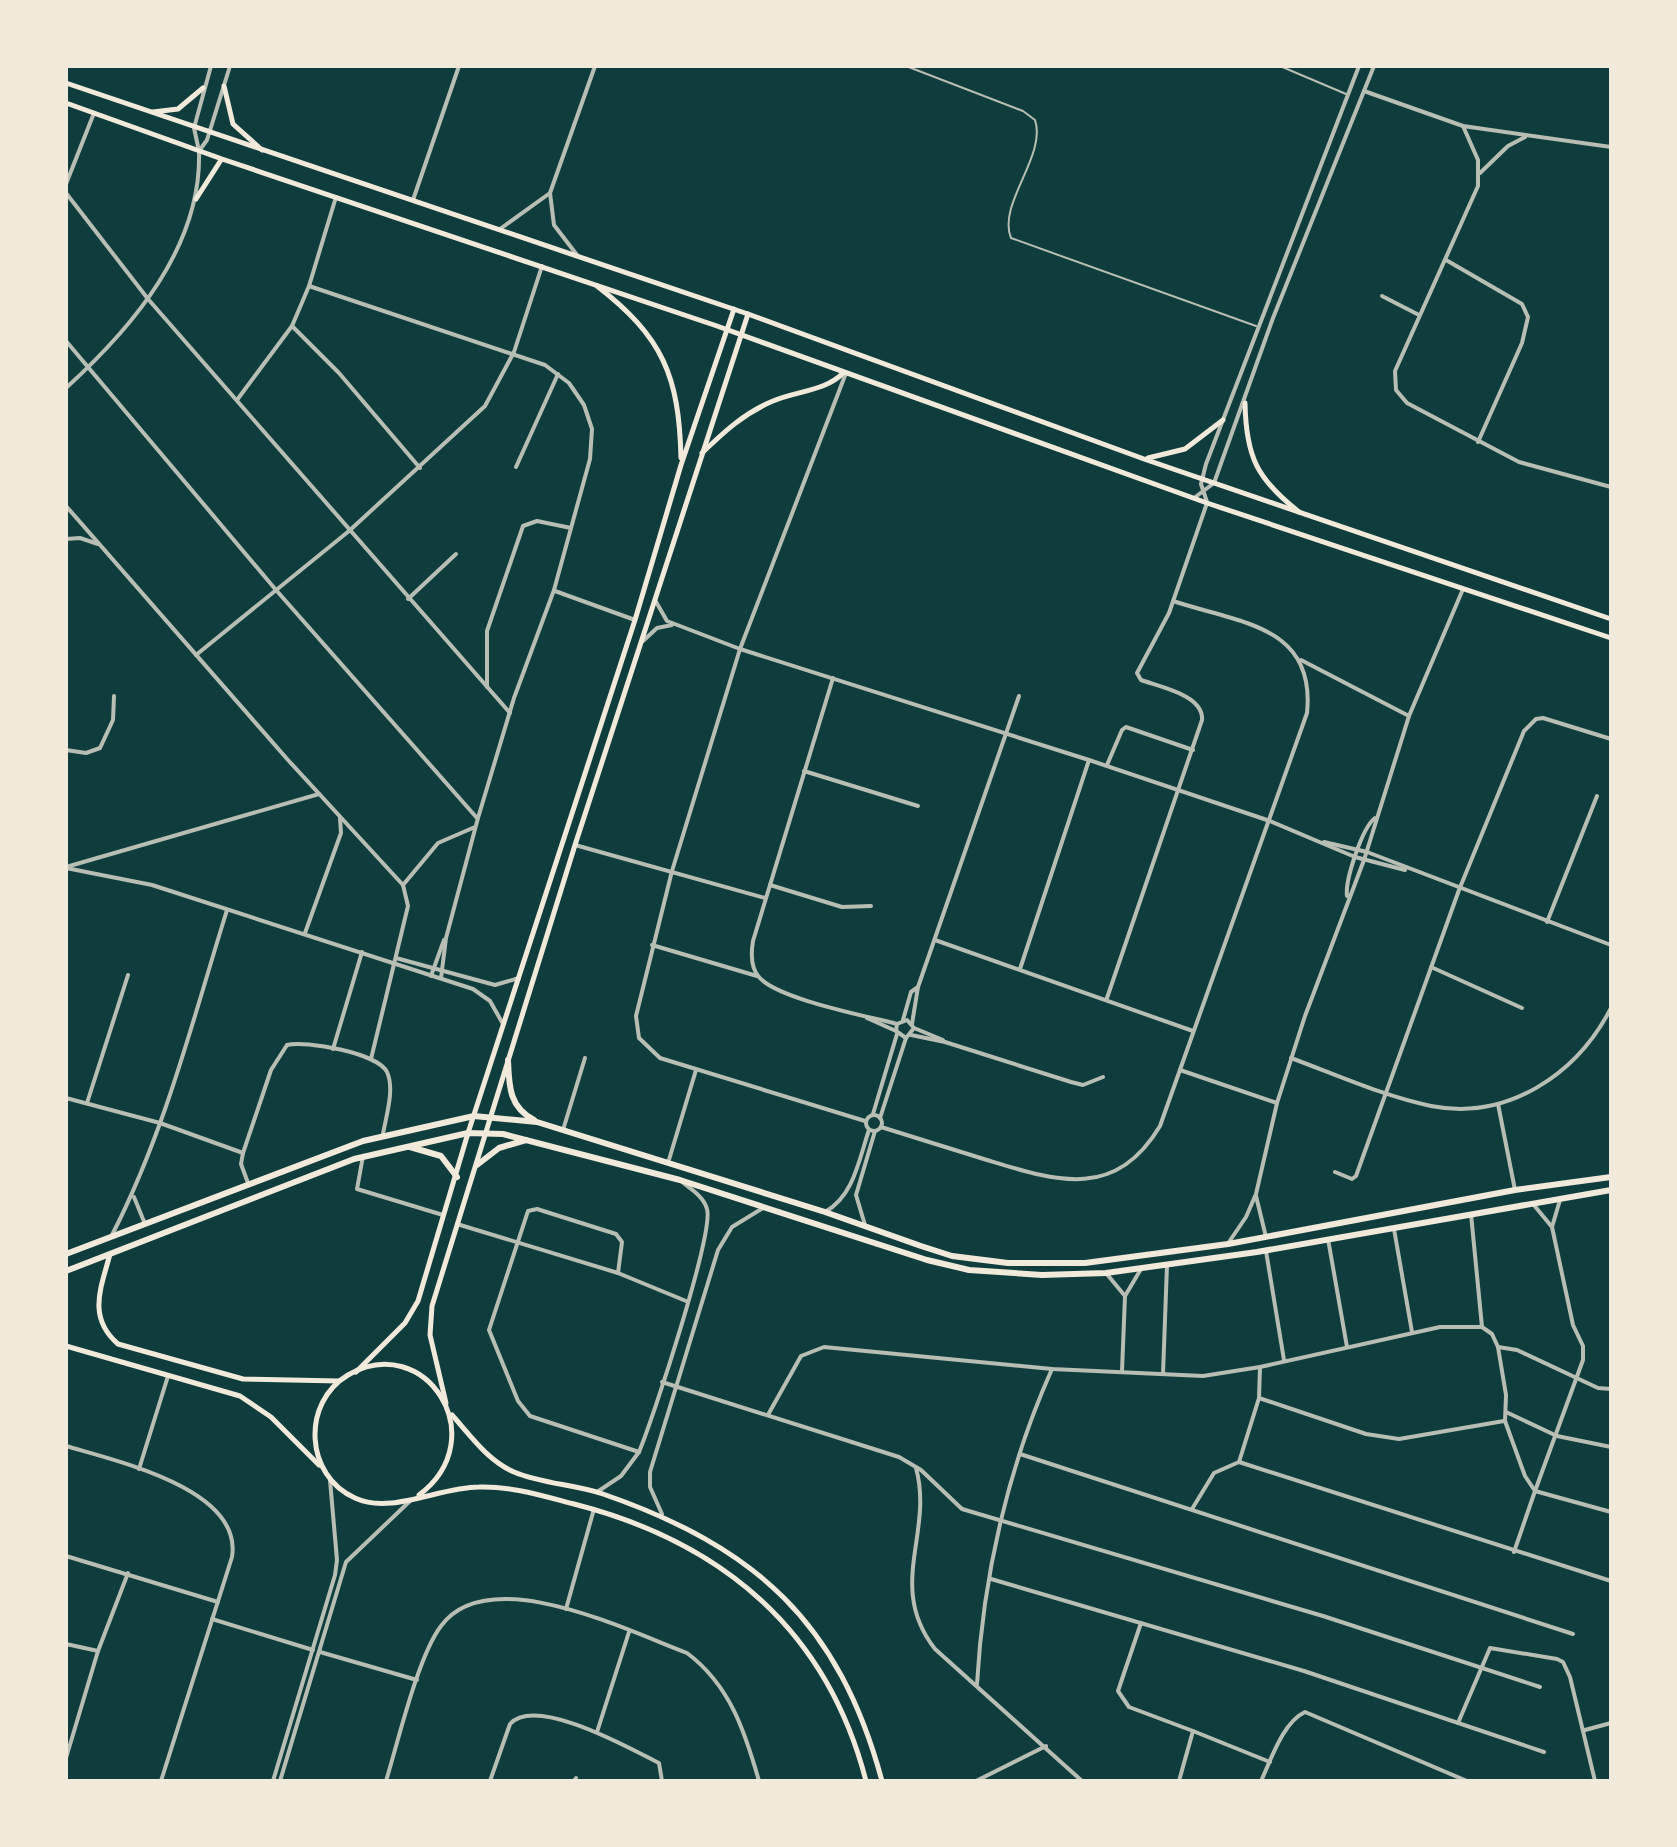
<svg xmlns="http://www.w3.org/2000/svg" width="1677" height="1847" font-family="Helvetica,sans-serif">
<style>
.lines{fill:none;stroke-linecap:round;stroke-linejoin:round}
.service{stroke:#b8beb3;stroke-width:2}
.minor{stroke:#b8beb3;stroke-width:4}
.tertiary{stroke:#b8beb3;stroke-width:4}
.secondary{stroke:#f1e9da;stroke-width:5}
.trunk{stroke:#f1e9da;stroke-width:6}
</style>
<rect width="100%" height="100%" fill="#0f3d3e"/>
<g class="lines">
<g class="service">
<path d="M906,66L1023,111L1035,120C1047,156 997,204 1011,238L1256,326"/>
<path d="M1280,66L1346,94"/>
</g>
<g class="minor">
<path d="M1364,91L1463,126L1611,147"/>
<path d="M1463,126L1478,160V186L1395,371L1396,390L1407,403L1519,462L1611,487"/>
<path d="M1480,173L1508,146L1525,137"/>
<path d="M66,184L94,113"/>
<path d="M66,193L148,299L510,713"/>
<path d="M413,200L459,66"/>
<path d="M1446,260L1522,304L1528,317L1522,343L1478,442"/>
<path d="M309,286L545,365L569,383L584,405L592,429L590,459L554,590L514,698L478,818L446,938L441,978"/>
<path d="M1382,296L1419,315"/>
<path d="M292,326L339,373L420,468"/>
<path d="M66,341L276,590L477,818"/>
<path d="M846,373L740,649L672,871L636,1016L639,1038L660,1058L865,1121"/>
<path d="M66,388C133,327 202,246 199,151"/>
<path d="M237,400L292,326L309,286L336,197"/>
<path d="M516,467L558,374"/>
<path d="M66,539L80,538L98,544"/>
<path d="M555,591L635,620"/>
<path d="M408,599L456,554"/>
<path d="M655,600L667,621L740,649L1089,760L1270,821L1355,857L1405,870"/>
<path d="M643,641L657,628L672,625"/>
<path d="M196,655L349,531L485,406L514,352L542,266"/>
<path d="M1301,660L1409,716"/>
<path d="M833,678L753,941C751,953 750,967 759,977C777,999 867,1016 897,1024"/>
<path d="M487,687V631L523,526L537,521L571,528"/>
<path d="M66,750L86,753L100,748L113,720L114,696"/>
<path d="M1107,765L1122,730L1126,727L1193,750"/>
<path d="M804,771L918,806"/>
<path d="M1324,842L1367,852L1611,945"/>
<path d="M575,845L765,898"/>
<path d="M66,867L319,794"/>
<path d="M403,885L438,843L475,827"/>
<path d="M770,885L842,907L871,906"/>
<path d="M1347,896C1345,880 1362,828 1375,818"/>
<path d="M1547,922L1597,796"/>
<path d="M935,940L1193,1031"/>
<path d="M652,945L757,976"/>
<path d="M1431,967L1522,1008"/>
<path d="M1020,969L1089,760"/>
<path d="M431,976L444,940"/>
<path d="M1107,998L1202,720C1204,695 1160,687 1141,680L1137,673L1169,613L1207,503"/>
<path d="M867,1018L896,1031"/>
<path d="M903,1020L911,992L918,987"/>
<path d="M912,1024L918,987L1019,696"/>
<path d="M914,1028L906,1038L896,1031L897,1024L907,1020L914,1028L943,1040"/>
<path d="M911,1035L945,1042L1071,1082L1083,1085L1103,1077"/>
<path d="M333,1049L362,952"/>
<path d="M1291,1058C1337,1075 1383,1096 1431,1106C1508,1121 1577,1074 1611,1008"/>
<path d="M371,1059L394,964"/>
<path d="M1180,1070L1277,1103"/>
<path d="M66,1098L160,1123L243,1153"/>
<path d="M87,1103L128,975"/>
<path d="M1498,1104L1515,1190"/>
<path d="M873,1114L897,1034"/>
<circle cx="874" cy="1123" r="8"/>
<path d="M880,1118L906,1038"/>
<path d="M881,1127C916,1138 952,1149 987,1160C1056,1181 1115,1201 1160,1126L1307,713C1316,625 1239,623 1173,601"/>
<path d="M563,1130L585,1058"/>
<path d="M363,1156L357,1189L443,1215"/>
<path d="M668,1163L696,1070"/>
<path d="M1335,1172L1352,1179L1356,1176L1459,890L1524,731L1536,719L1543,718L1611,739"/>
<path d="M248,1183L241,1164L243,1153L271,1070L287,1045C305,1040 378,1053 387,1072C395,1089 386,1116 383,1134"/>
<path d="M1256,1196L1266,1237"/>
<path d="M1560,1200L1552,1227L1573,1325L1583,1346V1360L1535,1491L1611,1512"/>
<path d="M1533,1204L1552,1227"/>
<path d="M825,1212C854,1196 859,1159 869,1130"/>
<path d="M1471,1214L1482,1327"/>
<path d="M457,1224L618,1273L686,1301"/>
<path d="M865,1225L856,1195L875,1131"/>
<path d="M1394,1229L1412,1332"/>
<path d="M1328,1239L1347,1347"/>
<path d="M1229,1242L1246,1217L1256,1194L1277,1103L1305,1016L1364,860L1409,716L1463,589"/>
<path d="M1266,1251L1284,1360"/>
<path d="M618,1273L622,1242L616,1234L537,1209L528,1211L489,1330L518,1401L530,1416L639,1452"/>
<path d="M1106,1273L1125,1296"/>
<path d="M1498,1347L1517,1350L1598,1388L1611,1389"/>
<path d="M1122,1371L1125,1296L1141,1269"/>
<path d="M1163,1374L1167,1265"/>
<path d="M662,1382L899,1457L921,1470L962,1509L1323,1616L1540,1687"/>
<path d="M1259,1398L1366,1434L1399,1439L1504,1421"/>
<path d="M1506,1412L1557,1436L1611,1447"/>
<path d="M769,1413L801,1356L824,1347L1052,1369L1203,1376L1260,1367L1440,1327H1482L1492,1334L1498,1347L1506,1395L1505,1421L1525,1476L1535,1491L1514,1552"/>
<path d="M66,1446C116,1461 243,1489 232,1557L161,1781"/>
<path d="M1020,1454L1573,1634"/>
<path d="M1239,1462L1611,1581"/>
<path d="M916,1468C934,1533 886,1586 935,1649L1082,1781"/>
<path d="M139,1469L168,1376"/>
<path d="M1192,1509L1214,1473L1239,1462L1259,1398L1260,1367"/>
<path d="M66,1556L218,1602"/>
<path d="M991,1579L1304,1671L1544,1752"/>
<path d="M566,1609L594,1509"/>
<path d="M212,1619L313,1650"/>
<path d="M1141,1623L1118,1691L1129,1707L1193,1731L1179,1781"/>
<path d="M66,1644L98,1651"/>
<path d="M320,1652L417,1680"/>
<path d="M977,1684C983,1577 1008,1467 1052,1369"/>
<path d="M1458,1723L1490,1648L1557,1659L1563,1662L1570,1677L1595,1781"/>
<path d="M1585,1730L1611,1723"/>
<path d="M1193,1731L1270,1762"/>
<path d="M597,1732L629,1632"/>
<path d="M66,1758L98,1651L128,1573"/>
<path d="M273,1781L335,1575L337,1560L330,1480"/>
<path d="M280,1781L346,1562L410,1501"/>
<path d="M386,1781C398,1742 418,1656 441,1626C489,1561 628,1631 687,1653C730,1685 745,1732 759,1781"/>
<path d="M490,1781L510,1724C536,1695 631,1749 659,1763L662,1781"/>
<path d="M574,1781L576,1778"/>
<path d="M976,1781L1046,1746"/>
<path d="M1261,1781C1271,1760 1283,1722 1305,1712L1467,1781"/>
</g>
<g class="tertiary">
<path d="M199,151L207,140L230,66"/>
<path d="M199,151L194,128L211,66"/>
<path d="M500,229L550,193"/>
<path d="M577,255L554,225L550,193L595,66"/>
<path d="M1194,498L1214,483L1273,318L1374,66"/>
<path d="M1207,502L1201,484L1206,464L1359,66"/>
<path d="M66,506L288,760L403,885L408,906L394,964"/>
<path d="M66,868L152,885L473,989L490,1001L503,1024"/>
<path d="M305,933L341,833L340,818"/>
<path d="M396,958L495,985L519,978"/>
<path d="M134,1197L145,1224"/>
<path d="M112,1235C165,1132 193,1019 227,910"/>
<path d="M597,1492L621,1476L639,1452C653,1419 714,1233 707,1209C704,1197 691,1189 682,1182"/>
<path d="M662,1514L650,1487V1472L718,1250L732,1227L763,1208"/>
</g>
<g class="secondary">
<path d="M66,83L748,314L1144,459L1611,619"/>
<path d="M224,86L233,124L262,150"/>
<path d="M66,103L222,159L717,326L1207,503L1611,638"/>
<path d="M153,112L178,109L203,88"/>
<path d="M196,199L221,160"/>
<path d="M597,286C663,337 679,376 681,458"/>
<path d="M1245,403C1246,457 1257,479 1299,512"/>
<path d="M702,453C724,432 744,413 773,401C796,391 826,391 843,373"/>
<path d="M1148,458L1185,449L1223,420"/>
<path d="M110,1254C101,1288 87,1317 118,1344L243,1379L339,1381"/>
<path d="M66,1346L240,1396L271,1417L319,1465"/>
<path d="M356,1372L405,1323L418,1301L468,1133L635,620L681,465L734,309"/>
<path d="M446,1403L430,1335L432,1306L575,845L748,314"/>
<path d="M452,1415C470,1435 488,1461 514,1472C542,1484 574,1484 603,1494C756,1547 839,1622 882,1781"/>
<path d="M419,1495C495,1438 425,1330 348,1375C301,1403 305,1476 355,1498C391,1515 439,1487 479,1487C512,1486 543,1496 574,1504C722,1542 827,1630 866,1781"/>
</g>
<g class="trunk">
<path d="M508,1060C509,1086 509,1107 534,1120"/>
<path d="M410,1147L441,1156L457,1177"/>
<path d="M477,1165L499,1148L526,1140"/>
<path d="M66,1254L363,1141L474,1116L537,1122L825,1212L921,1246L952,1256L1008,1263H1085L1228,1244L1515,1190L1611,1177"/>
<path d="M66,1271L354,1159L468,1133L503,1134L680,1180L927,1260L969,1270L1042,1275L1106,1273L1257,1252L1611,1190"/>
</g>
</g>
<rect width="1677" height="1847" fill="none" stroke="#f1e9da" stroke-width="136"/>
</svg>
